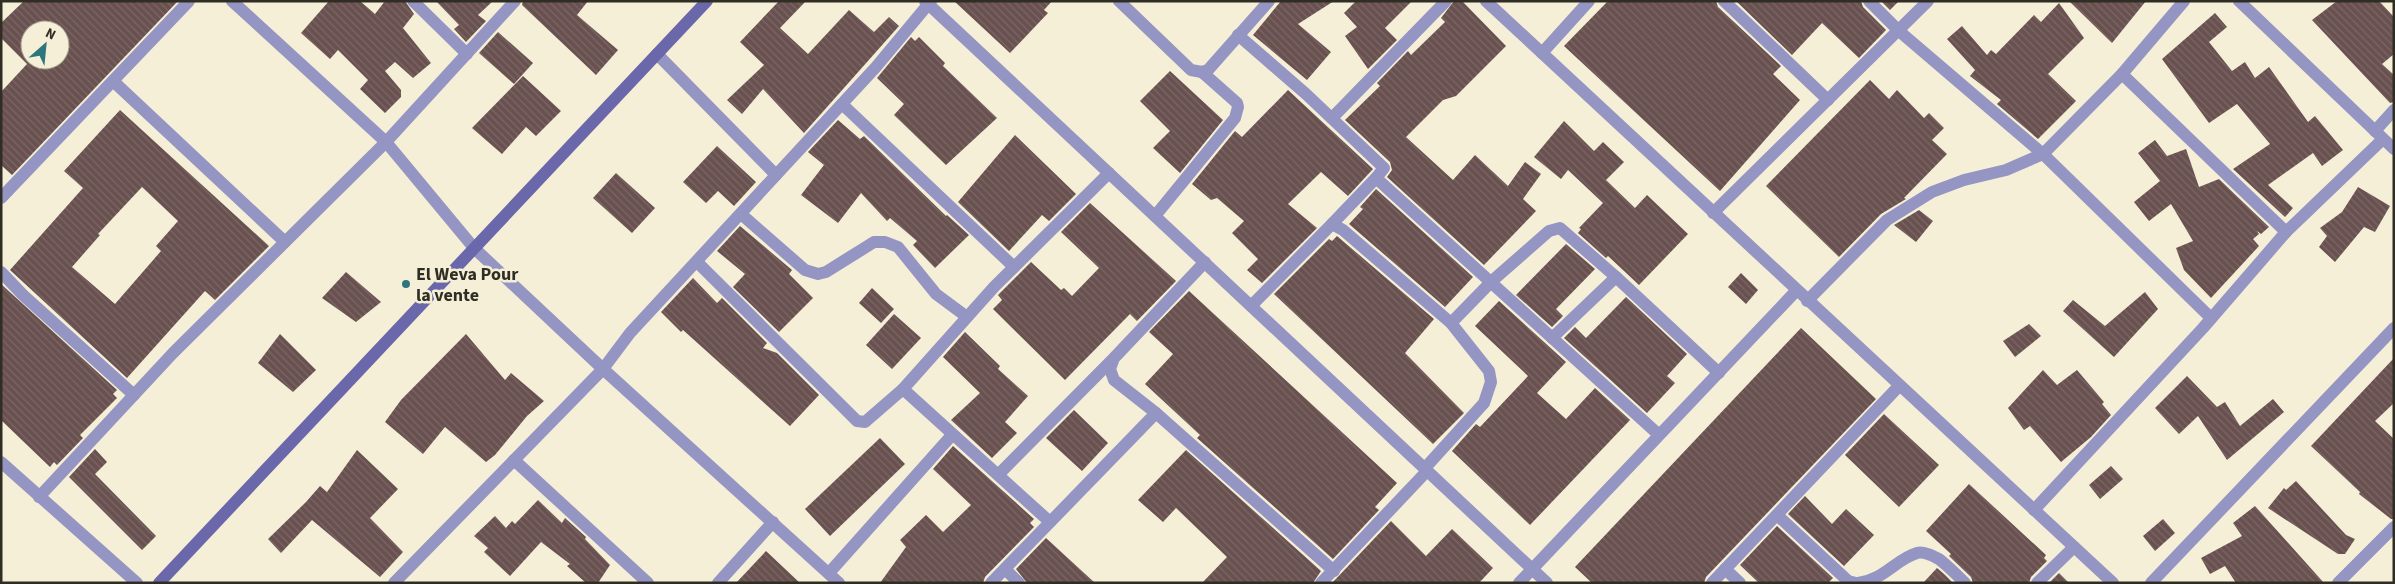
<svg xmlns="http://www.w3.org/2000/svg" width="2395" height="584" font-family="'Source Sans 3',sans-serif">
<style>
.building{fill:url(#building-back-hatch);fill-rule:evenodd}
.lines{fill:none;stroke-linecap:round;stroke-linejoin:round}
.minor{stroke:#9495c3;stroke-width:12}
.tertiary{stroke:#9495c3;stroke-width:12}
.secondary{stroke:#6a68ab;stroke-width:12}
.poi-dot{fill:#2e767e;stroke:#f5efd7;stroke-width:2}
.labels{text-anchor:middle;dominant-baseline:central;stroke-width:5;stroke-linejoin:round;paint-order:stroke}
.poi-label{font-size:18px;font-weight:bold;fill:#302e24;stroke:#f5efd7;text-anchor:start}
</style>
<defs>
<pattern id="building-back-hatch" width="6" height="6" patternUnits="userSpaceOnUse" patternTransform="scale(1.25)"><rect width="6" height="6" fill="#695150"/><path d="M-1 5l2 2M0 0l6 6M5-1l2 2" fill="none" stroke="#7b6766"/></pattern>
</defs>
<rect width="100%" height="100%" fill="#f5efd7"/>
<g class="building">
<path d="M24,1H178L12,175L1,165V92L27,64L1,38V23ZM30,30H60V60H30Z"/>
<path d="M329,1H360L375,14L385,1H405L414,14L403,28L431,63L413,78L395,62L385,71L401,90V97L385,113L360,89L368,80L338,50L330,59L301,33Z"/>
<path d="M436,1H493L478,15L486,21L466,42L454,29L459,25Z"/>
<path d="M523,1H588L577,15L618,50L596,75L522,5Z"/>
<path d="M779,1H806L780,28L808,54L849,10L874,32L889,17L899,26L804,133L763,89L742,114L727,100L764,65L740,42Z"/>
<path d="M954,1H1052L1044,10L1048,13L1010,53Z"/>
<path d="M1281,1H1334L1298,24L1331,52L1307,80L1253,35Z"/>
<path d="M1356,1H1412L1385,28L1397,40L1368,69L1345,36L1357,27L1344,13Z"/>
<path d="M1454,1H1462L1506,46L1456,96L1443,100L1406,137L1453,180L1475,155L1508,186L1525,162L1541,174L1523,199L1536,211L1484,265L1387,177L1392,170L1390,162L1345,120L1380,86L1377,83L1408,51L1411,55L1445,22L1441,18Z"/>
<path d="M1608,1H1716L1718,7L1781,66L1773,74L1800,100L1720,191L1564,46Z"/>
<path d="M1736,1H1861L1863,7L1886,30L1859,58L1822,23L1792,55Z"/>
<path d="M1881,1H1899L1890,10Z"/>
<path d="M2069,1H2146L2112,43Z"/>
<path d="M2337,1H2379L2394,17V54L2382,64L2394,75V102L2390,103L2312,20Z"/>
<path d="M2059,3L2084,38L2048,74L2076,101L2038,139L1997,104L2001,100L1970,76L1975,70L1947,39L1962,26L1987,55L1991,50L1996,54L2034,15L2041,22Z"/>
<path d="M2215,13L2227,27L2209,42L2232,71L2245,62L2255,78L2269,67L2308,122L2315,116L2343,150L2322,166L2313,153L2268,185L2293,208L2285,217L2233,169L2270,144L2237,104L2209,123L2162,59Z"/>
<path d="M498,32L533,63L514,84L479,53Z"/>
<path d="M911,37L915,41L919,37L945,63L943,66L997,118L946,165L894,115L904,104L877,78Z"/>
<path d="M1170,71L1223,120L1180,173L1153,148L1170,131L1140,101Z"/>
<path d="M523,76L561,111L536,136L526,127L502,154L472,128Z"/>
<path d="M1870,80L1889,99L1897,90L1924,118L1929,113L1944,128L1932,140L1947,154L1904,198L1906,199L1881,214L1839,257L1766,186Z"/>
<path d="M1288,90L1373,169L1348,196L1321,172L1288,204L1317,228L1262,283L1247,270L1258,259L1232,233L1244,221L1217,198L1211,200L1192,184L1235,131L1242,137Z"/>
<path d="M120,110L269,246L215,300L205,291L127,378L10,270L83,188L64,171ZM142,187L178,221L156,246L161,251L115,304L72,267L100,235L98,234Z"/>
<path d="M838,120L860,139L864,136L946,216L947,215L969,235L935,268L913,245L917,241L890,218L887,221L861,193L838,223L801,195L824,165L808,152Z"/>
<path d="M1564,121L1594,151L1603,142L1624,162L1606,180L1635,208L1647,195L1688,234L1639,285L1608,256L1606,258L1578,233L1581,229L1579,228L1603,203L1568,170L1561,179L1534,157Z"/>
<path d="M1015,135L1076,194L1049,221L1042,215L1009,251L958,202Z"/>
<path d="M2155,140L2167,156L2186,149L2199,187L2219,179L2269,227L2261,234L2257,231L2259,234L2253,239L2259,246L2211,298L2184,270L2176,248L2193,241L2171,204L2149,221L2134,202L2160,181L2138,153Z"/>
<path d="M717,146L756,182L734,206L718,191L706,203L683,182Z"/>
<path d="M616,173L655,208L632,233L593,198Z"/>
<path d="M2358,187L2390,206L2375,232L2364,227L2335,262L2319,247L2327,236L2320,228L2342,212Z"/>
<path d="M1376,189L1473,277L1445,307L1349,224L1363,209L1360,207Z"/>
<path d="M1090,203L1176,281L1137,321L1130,314L1065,380L993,309L1002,300L998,295L1031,262L1061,290L1064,288L1072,296L1099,268L1061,232Z"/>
<path d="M1919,210L1933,221L1916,242L1894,225Z"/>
<path d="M740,226L792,270L789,274L813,298L779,332L733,287L745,274L717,251Z"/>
<path d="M1337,236L1434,319L1405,353L1464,413L1433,444L1274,294L1329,239L1332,241Z"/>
<path d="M1566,244L1595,269L1556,309L1563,316L1552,327L1516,295Z"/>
<path d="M346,272L381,302L356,322L322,298Z"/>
<path d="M1741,273L1758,290L1746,304L1728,287Z"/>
<path d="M693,278L717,303L722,298L767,343L763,348L777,353L819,395L790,426L683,330L681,332L661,312Z"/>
<path d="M1,284L117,390L113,394L117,398L80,435L83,438L57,465L54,462L50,467L1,420Z"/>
<path d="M872,288L894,309L881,323L859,303Z"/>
<path d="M1189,291L1397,483L1375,507L1379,510L1333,559L1197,438L1200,435L1145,384L1173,354L1149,332Z"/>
<path d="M2145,292L2158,309L2114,357L2063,311L2073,300L2105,326Z"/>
<path d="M1626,297L1687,354L1667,376L1675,383L1647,413L1564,338L1575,327L1586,338Z"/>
<path d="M1499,301L1566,362L1537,393L1566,419L1595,388L1630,420L1530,525L1452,451L1476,424L1480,427L1528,376L1475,326Z"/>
<path d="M894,314L921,338L892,369L866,345Z"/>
<path d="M2029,324L2041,336L2015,357L2003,341Z"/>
<path d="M1801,328L1876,399L1706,577L1704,583H1592L1575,567Z"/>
<path d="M965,332L1000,366L998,369L1028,396L1005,422L1017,433L992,458L951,420L980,393L943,357Z"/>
<path d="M280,334L316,370L293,392L258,363Z"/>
<path d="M466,334L505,380L511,373L544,401L527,416L495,455L486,462L445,427L423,454L385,422L401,400Z"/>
<path d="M2394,358V403L2375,421L2394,439V519H2391L2359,494L2360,492L2311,446Z"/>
<path d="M2043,370L2057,385L2077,370L2104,402L2102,404L2111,415L2091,437L2061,462L2030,426L2024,430L2008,408Z"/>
<path d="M2187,376L2217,407L2225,402L2240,426L2273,399L2284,412L2227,460L2198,416L2179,434L2155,408Z"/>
<path d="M1074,410L1108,443L1082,471L1046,438Z"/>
<path d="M1884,414L1939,465L1899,507L1845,455Z"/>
<path d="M880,438L905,464L830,536L805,509Z"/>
<path d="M953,446L1034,519L1030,523L1034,527L985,577L983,583H880L906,547L900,540L926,515L943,532L971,505L933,469Z"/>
<path d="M95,449L107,462L95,474L156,536L142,550L69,477Z"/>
<path d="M357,450L398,489L370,518L403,552L380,577L312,520L281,553L268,539L306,502L320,486L327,492Z"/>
<path d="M1186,450L1321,571L1313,583H1202L1227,557L1176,508L1163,522L1138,500Z"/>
<path d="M2111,466L2123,479L2100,499L2089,485Z"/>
<path d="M2296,481L2346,535L2355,539L2345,554H2338L2268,508L2284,488L2286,490Z"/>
<path d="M1969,484L2046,555L2044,558L2047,561L2031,577L2029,583H1973L1971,577L1949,556L1951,554L1926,531Z"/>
<path d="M1805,496L1832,524L1846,509L1874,535L1844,566L1788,514Z"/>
<path d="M538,500L562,523L565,518L586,537L585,539L610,565L598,583H586L567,566L570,564L541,542L510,576L484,552L488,548L474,536L495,516L506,528L512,521L515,524Z"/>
<path d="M2255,506L2324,583H2236L2225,566L2210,574L2201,558L2242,536L2233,523Z"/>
<path d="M2163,519L2175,533L2155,551L2143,536Z"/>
<path d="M1391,521L1426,556L1452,529L1493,568L1479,583H1332Z"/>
<path d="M1777,526L1833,578L1828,583H1759L1740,565Z"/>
<path d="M1046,538L1095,583H1027L1016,569Z"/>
<path d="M766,551L800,583H736Z"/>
<path d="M1937,568L1944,574L1953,583H1923Z"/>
<path d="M2059,573L2069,583H2049Z"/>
</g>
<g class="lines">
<g class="minor">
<path d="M232,1L386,142L474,248L603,369L839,583"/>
<path d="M413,1L467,54"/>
<path d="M925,1L1547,583"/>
<path d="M1119,1L1191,70L1202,72"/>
<path d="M1724,1L1828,100"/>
<path d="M1869,1L1899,31L2043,154L2211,318"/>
<path d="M2239,1L2394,149"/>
<path d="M1238,35L1306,94L1384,168L1376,178L1658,434"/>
<path d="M1542,53L1589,1"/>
<path d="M657,54L776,175"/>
<path d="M2122,74L2286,232"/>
<path d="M113,81L285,242"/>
<path d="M842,104L1014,267"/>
<path d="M1332,118L1446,1"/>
<path d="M2375,131L2394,110"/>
<path d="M1,198L189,1"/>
<path d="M1713,213L1928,1"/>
<path d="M741,214L805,270L818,274L826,272L874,242H885L898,247L936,294L967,317"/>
<path d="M1155,216L1235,118L1238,107L1237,103L1202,72L1208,70L1269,1"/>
<path d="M1332,224L1376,178"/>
<path d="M697,262L857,421L865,422L903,389L1050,522"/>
<path d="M1205,262L1114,358L1110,369L1114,380L1156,413L1334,571"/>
<path d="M1,272L23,295L134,395"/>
<path d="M1616,277L1719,373"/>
<path d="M1807,301L1887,220L1932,192L1964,180L2006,170L2043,154L2122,74L2184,1"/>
<path d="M1251,306L1332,224L1343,230L1451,323L1489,371L1491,382L1484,403L1425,468"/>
<path d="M1451,323L1492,281L1549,231L1560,228L1616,277L1552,338"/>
<path d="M903,389L994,287L1109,173"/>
<path d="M514,460L648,583"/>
<path d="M1,462L137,583"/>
<path d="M999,474L1112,360"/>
<path d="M39,497L173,353L386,142L515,1"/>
<path d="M2034,510L2203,328L2286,232L2383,139"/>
<path d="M1777,515L1848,581L1856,583"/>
<path d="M1005,569L1019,583"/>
<path d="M1725,569L1740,583"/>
<path d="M829,573L952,435"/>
<path d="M394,583L603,369L630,333L876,67L931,1"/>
<path d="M718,583L773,522"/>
<path d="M991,583L1156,413"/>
<path d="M1321,583L1427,471"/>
<path d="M1519,583L1796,291"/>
<path d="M1712,583L1899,386"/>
<path d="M1858,583C1884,580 1896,559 1917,553C1924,551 1933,556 1939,559C1948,566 1957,575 1965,583"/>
<path d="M2037,583L2074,547"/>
<path d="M2151,583L2394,328"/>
<path d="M2338,583L2394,527"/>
</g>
<path class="tertiary" d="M1486,1L2113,583"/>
<path class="secondary" d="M159,583L707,1"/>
</g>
<circle class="poi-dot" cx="406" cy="284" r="5"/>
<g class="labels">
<g class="poi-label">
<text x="416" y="274">El Weva Pour<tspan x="416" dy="21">la vente</tspan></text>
</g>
</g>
<rect width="2395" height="584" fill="none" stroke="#302e24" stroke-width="5"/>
<g transform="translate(45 45) rotate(27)"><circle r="24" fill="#f5efd7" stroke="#a6a28f"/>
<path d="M0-4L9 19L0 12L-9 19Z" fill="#2e767e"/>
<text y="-8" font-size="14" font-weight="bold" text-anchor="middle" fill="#302e24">N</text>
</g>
</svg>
